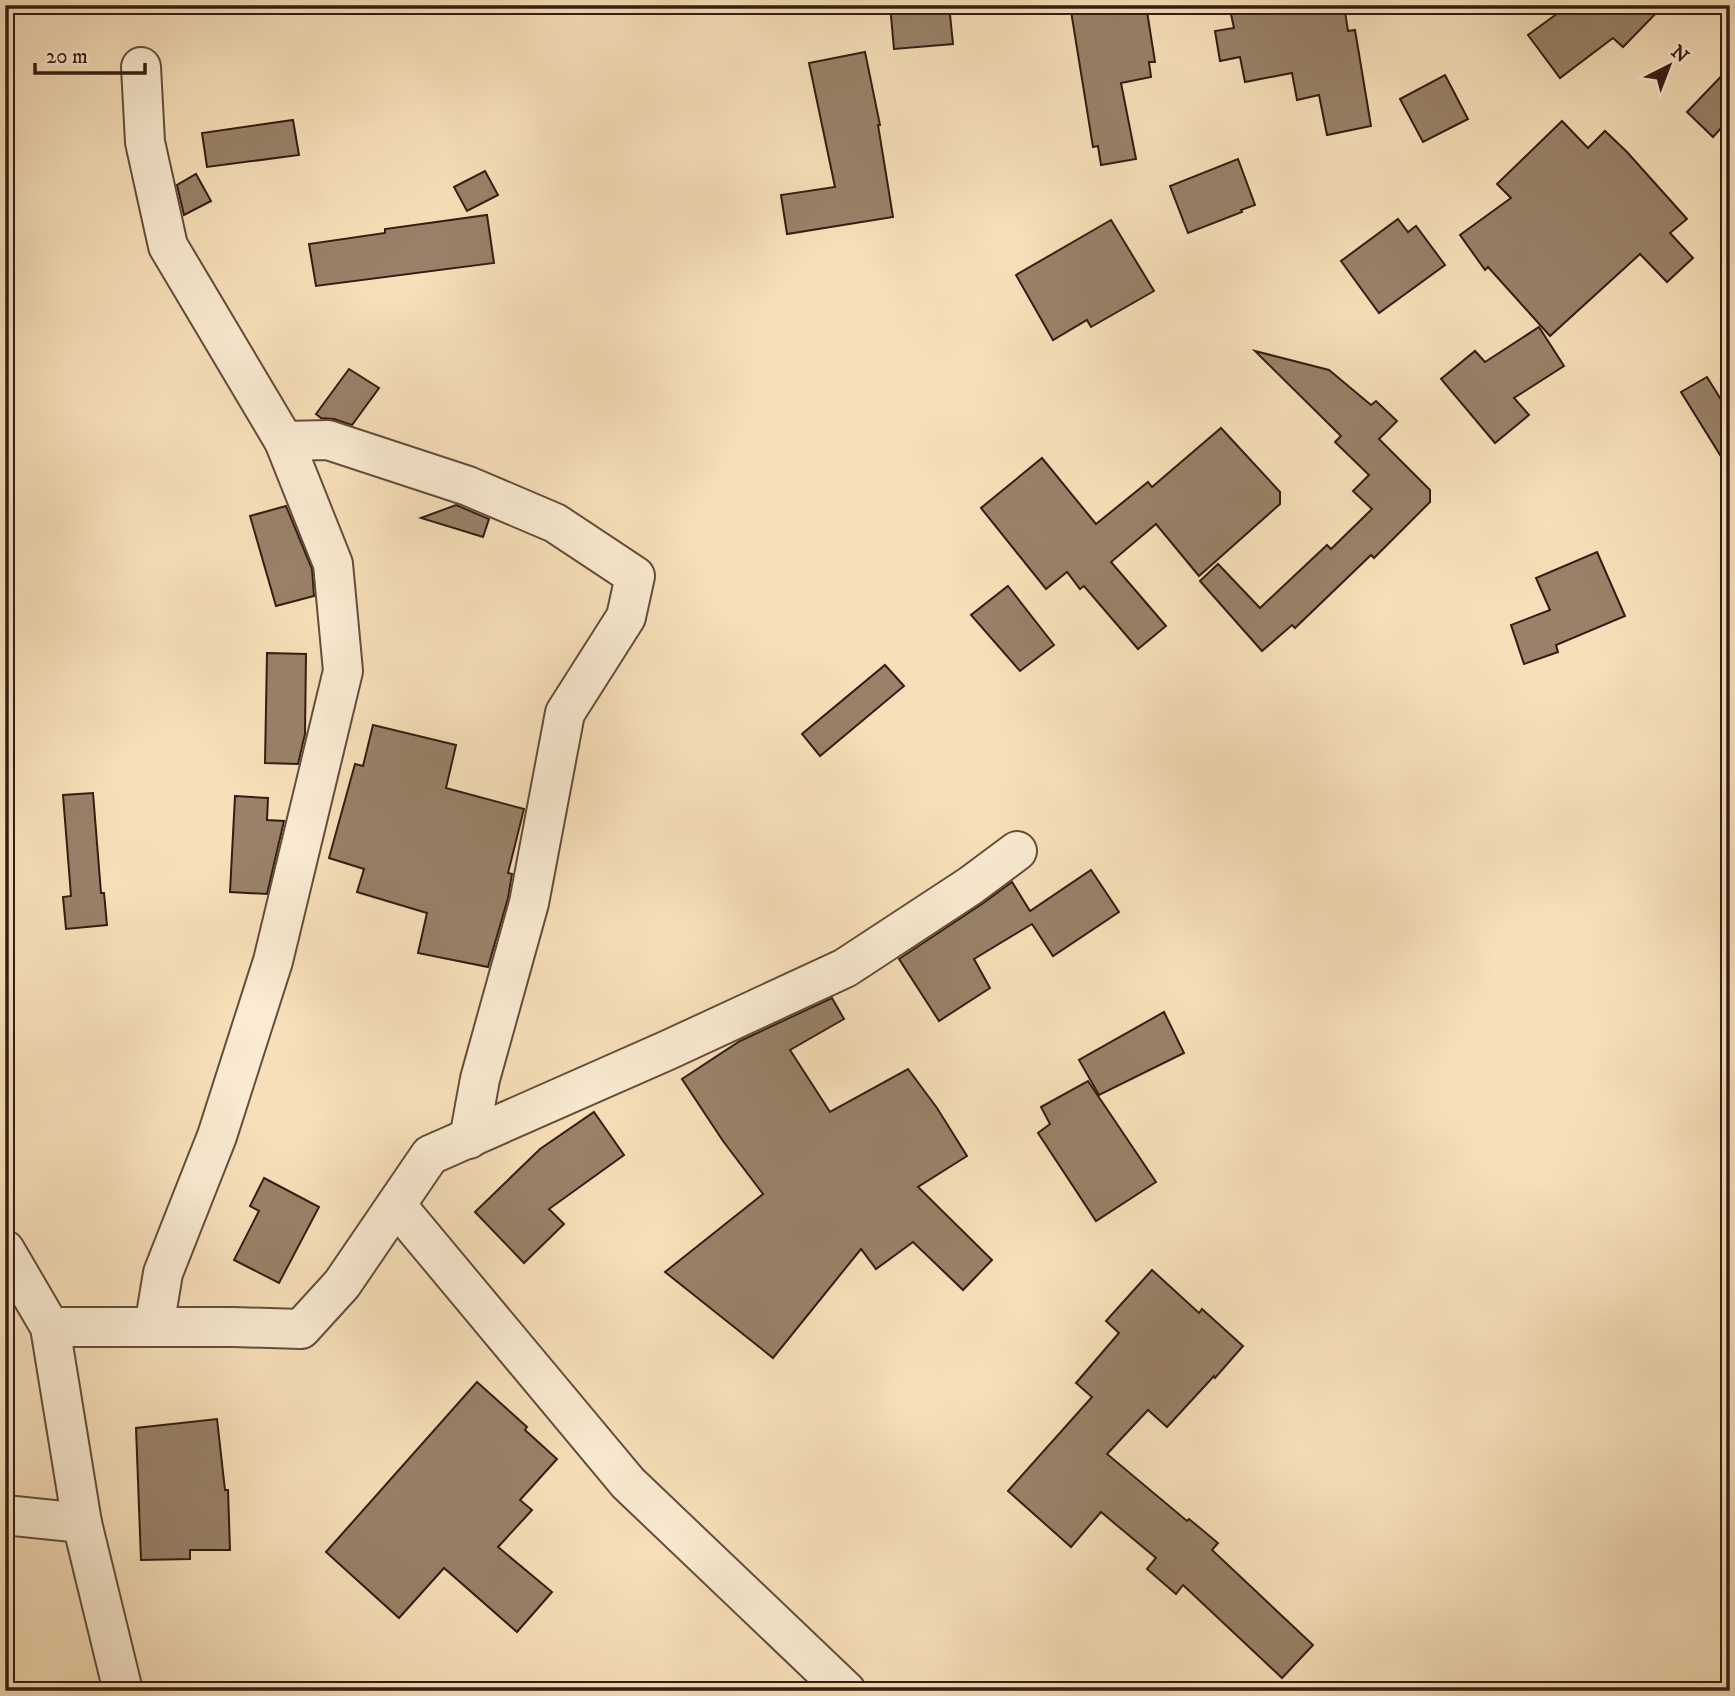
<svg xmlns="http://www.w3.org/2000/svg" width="1735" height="1696" font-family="'IM FELL DW Pica',serif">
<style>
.building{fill:#998269;stroke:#331c13;stroke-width:2}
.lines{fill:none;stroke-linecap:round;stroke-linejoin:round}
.street-casing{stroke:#644d3c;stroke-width:42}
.street{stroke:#faebd2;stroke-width:38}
</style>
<rect width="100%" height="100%" fill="#f7e0b9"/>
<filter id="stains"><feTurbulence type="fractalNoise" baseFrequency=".00286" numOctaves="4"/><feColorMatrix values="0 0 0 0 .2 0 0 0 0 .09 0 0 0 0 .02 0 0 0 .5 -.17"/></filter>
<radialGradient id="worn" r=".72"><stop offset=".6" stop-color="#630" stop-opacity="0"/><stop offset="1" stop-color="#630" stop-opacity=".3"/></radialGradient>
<g class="building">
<path d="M890,5H949L953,44L894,49Z"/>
<path d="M1070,5H1146L1155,62H1149L1151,77L1121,83L1136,159L1101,165L1098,146L1093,147Z"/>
<path d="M1229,5H1344L1348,31L1355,30L1371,126L1327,135L1319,95L1297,100L1292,73L1245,82L1240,57L1220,61L1215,31L1234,28Z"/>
<path d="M1569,5H1664L1623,47L1613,38L1560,78L1528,35Z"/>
<path d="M865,52L880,125H878L893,217L787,234L781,195L835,187L809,63Z"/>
<path d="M1730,67V118L1713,137L1687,112Z"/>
<path d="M1445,75L1468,119L1423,142L1400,99Z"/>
<path d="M293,120L299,155L207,167L202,133Z"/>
<path d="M1562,121L1588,148L1605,131L1627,152L1687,219L1670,233L1693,258L1667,282L1640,254L1550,336L1488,267L1485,270L1460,235L1511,198L1497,184Z"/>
<path d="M1238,159L1255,205L1241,210L1242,212L1188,233L1170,186Z"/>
<path d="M485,171L498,195L467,211L454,187Z"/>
<path d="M196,174L211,201L184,215L177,185Z"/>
<path d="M487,215L494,263L316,286L309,244L385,233V229Z"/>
<path d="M1398,219L1408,232L1416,226L1445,265L1379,313L1341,261Z"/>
<path d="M1111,220L1154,291L1091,327L1087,320L1053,340L1016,275Z"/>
<path d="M1539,327L1564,366L1514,398L1529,415L1495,443L1441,379L1475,351L1485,362Z"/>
<path d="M1255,351L1329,370L1371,405L1376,401L1397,421L1379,439L1430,490V502L1374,558L1371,555L1295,628L1292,625L1262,651L1200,581L1218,564L1260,608L1327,545L1331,549L1372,509L1353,491L1369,475L1335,442L1341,436Z"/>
<path d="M349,369L379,388L352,425L334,419L321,418L316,414Z"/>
<path d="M1707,377L1730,414V471L1681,392Z"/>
<path d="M1221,428L1280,492V504L1199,576L1156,524L1111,562L1166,626L1138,649L1084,586L1080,589L1067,572L1046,589L981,508L1042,458L1096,524L1148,482L1152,487Z"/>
<path d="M456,505L489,519L483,537L421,518Z"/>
<path d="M286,506L312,569L314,596L276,606L250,516Z"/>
<path d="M1597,552L1625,616L1556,645L1558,652L1524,664L1511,625L1550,610L1536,578Z"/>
<path d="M1008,586L1054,645L1020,671L971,615Z"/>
<path d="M267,653L306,654L305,734L298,764L265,763Z"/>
<path d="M885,665L904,686L820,756L802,734Z"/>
<path d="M373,725L456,745L446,788L524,809L508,873L512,874L508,898L488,967L418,953L427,913L357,892L364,869L329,858L355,764L363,766Z"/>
<path d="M93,793L101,893H104L107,925L66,929L63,897L71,896L63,795Z"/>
<path d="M235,796L268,798L267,820L284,821L267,894L230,892Z"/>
<path d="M1091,870L1119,912L1053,956L1032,924L974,959L990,988L939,1021L899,959L982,904L1012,882L1030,911Z"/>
<path d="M832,998L844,1019L790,1050L830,1112L908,1069L937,1108L967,1156L918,1187L992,1260L963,1290L913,1242L876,1269L861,1249L773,1358L665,1272L763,1194L723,1141L682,1079L740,1041Z"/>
<path d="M1164,1012L1184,1053L1099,1095L1079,1060Z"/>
<path d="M1088,1081L1156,1182L1096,1221L1038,1133L1050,1124L1041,1107Z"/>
<path d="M594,1112L624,1155L549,1209L564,1224L524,1263L475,1212L540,1149Z"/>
<path d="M264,1178L319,1207L279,1283L234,1260L259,1211L250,1206Z"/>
<path d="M1152,1270L1199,1313L1202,1309L1243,1346L1215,1378L1214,1376L1167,1427L1148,1410L1107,1454L1187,1521L1189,1519L1218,1543L1212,1550L1313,1645L1282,1678L1183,1585L1176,1594L1147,1569L1156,1558L1101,1512L1071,1547L1008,1491L1092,1397L1076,1383L1119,1333L1106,1321Z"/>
<path d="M477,1382L527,1427L525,1430L557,1459L520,1500L532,1510L498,1547L552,1592L517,1632L444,1568L399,1618L326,1552Z"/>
<path d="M217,1419L225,1490H228L230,1550H190V1559L141,1560L136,1428Z"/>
</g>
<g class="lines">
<defs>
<g id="street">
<path d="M141,67L145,142L168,246L284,441L333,564L343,671L273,961L217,1136L163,1273L154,1327"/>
<path d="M284,441L328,440L468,486L555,523L635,576L626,617L565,713L529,903L480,1079L469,1139"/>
<path d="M396,1205L628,1483L846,1691"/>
<path d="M5,1250L50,1327L82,1523L123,1691"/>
<path d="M50,1327H234L301,1329L342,1284L430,1155L668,1050L845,968L970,886L1017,851"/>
<path d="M5,1515L82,1523"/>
</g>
</defs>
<use href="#street" class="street-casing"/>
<use href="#street" class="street"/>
</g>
<rect width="1735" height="1696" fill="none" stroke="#f7e0b9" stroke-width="28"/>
<rect x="7" y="7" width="1721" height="1682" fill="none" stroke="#331c13" stroke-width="3.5"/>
<rect x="14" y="14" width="1707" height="1668" fill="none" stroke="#331c13" stroke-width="2"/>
<g transform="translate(1669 66) rotate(42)" stroke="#faebd2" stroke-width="5" paint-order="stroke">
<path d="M0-5L12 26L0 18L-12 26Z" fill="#331c13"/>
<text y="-10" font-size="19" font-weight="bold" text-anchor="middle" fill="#331c13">N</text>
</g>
<path d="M35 63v10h110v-10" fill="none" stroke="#331c13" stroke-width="3.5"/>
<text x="46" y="63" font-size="21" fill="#331c13" stroke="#faebd2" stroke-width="5" paint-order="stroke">20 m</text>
<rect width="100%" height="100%" filter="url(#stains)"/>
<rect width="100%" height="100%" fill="url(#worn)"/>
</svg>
